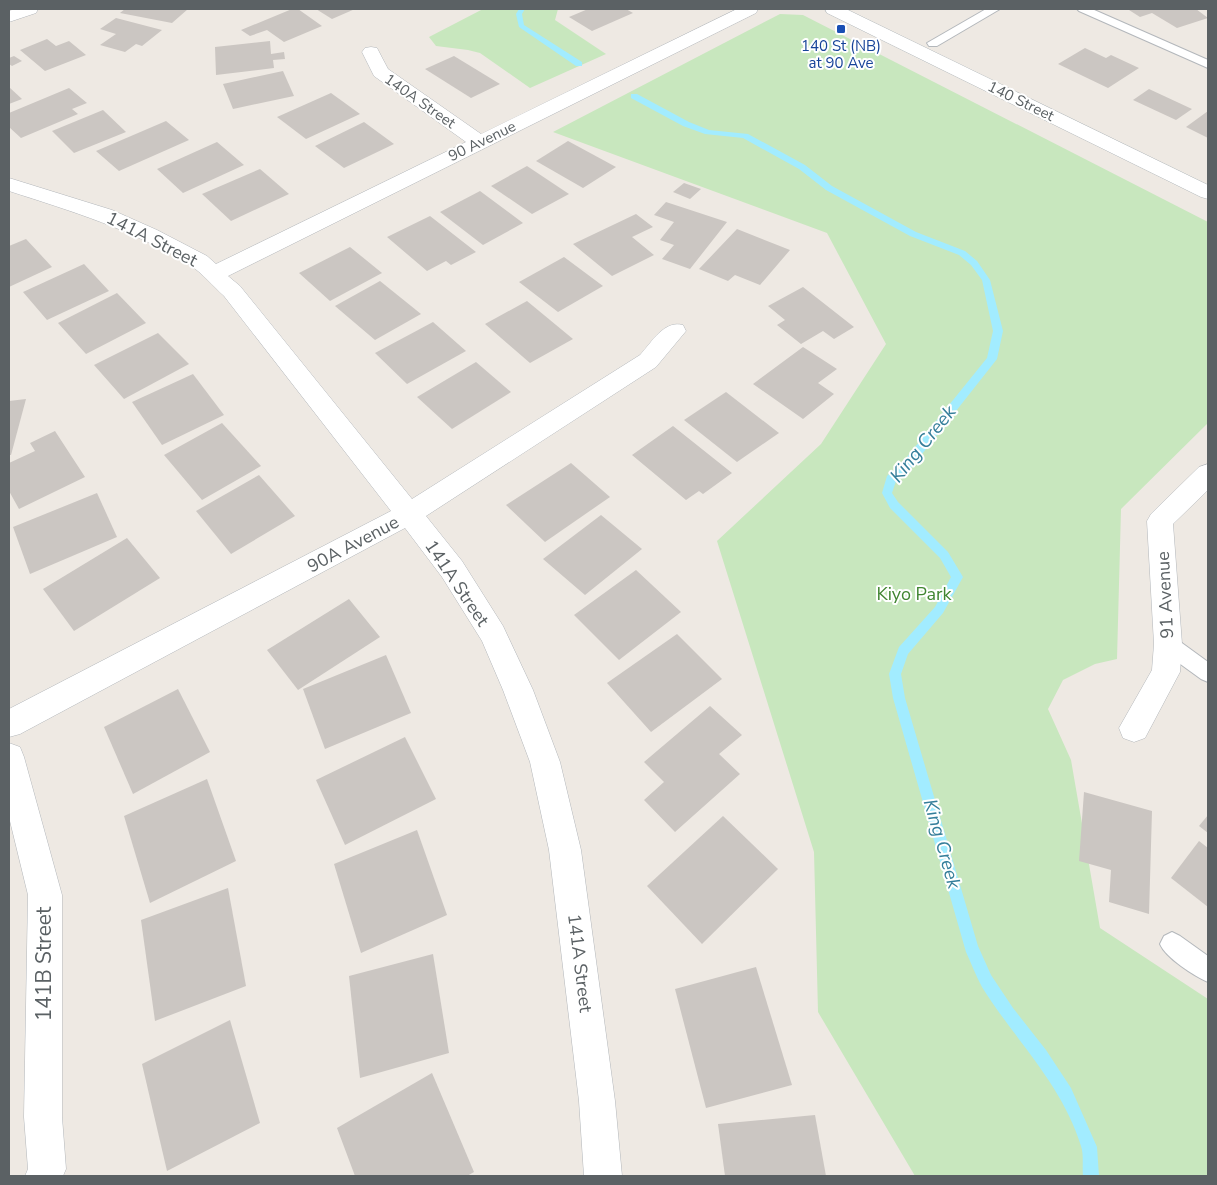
<svg xmlns="http://www.w3.org/2000/svg" width="1217" height="1185" font-family="'Nunito Sans',sans-serif">
<style>
.green{fill:#c8e7be}
.lines{fill:none;stroke-linecap:round;stroke-linejoin:round}
.stream{fill:#a2ecff;fill-rule:evenodd}
.building{fill:#cbc6c2}
.lane-casing{stroke:#b3b7bb;stroke-width:2}
.street-casing{stroke:#b3b7bb;stroke-width:1}
.secondary-casing{stroke:#b2b8bb;stroke-width:1}
.lane{fill:#fff;fill-rule:evenodd}
.street{fill:#fff;fill-rule:evenodd}
.secondary{fill:#fff;fill-rule:evenodd}
.transit-dot{fill:#1a4fb4;stroke:#fff;stroke-width:2}
.labels{text-anchor:middle;dominant-baseline:central;stroke-width:4;stroke-linejoin:round;paint-order:stroke}
.far-transit-label{font-size:15px;fill:#164399;stroke:#fff}
.far-street-label{font-size:15px;fill:#5b6164;stroke:#fff}
.street-label{font-size:18px;fill:#5b6164;stroke:#fff}
.park-label{font-size:18px;fill:#408531;stroke:#fff}
.water-label{font-size:19px;font-style:italic;fill:#347e9a;stroke:#fff}
.near-street-label{font-size:21px;fill:#5b6164;stroke:#fff}
</style>
<rect width="100%" height="100%" fill="#eee9e3"/>
<g class="green">
<path d="M483,9H558L555,20L606,54L530,88L480,53L468,50L436,46L429,37Z"/>
<path d="M780,14L803,15L1208,222V423L1121,509L1117,659L1095,664L1063,680L1048,709L1071,760L1100,928L1208,999V1176H915L818,1012L814,852L717,541L821,444L886,344L827,233L553,132Z"/>
</g>
<g class="lines">
<g class="stream">
<path d="M519,9H525L522,14L524,25L582,62V66H576L519,27L516,14Z"/>
<path d="M631,94H637L689,122L709,130L748,134L805,165L832,186L916,232L965,251L977,261L990,280L1003,331L997,359L911,468L896,481L892,493L898,502L948,552L963,577L943,613L908,654L901,674L905,698L978,946L991,975L1013,1008L1046,1050L1071,1088L1097,1147L1099,1176H1083C1082,1167 1084,1155 1081,1146C1062,1084 1015,1040 982,987C976,976 971,963 966,952L893,698L889,674L899,647L935,607L951,577L940,558L890,508L882,493L887,476L903,462L987,358L993,331L982,280L971,265L959,255L910,236L826,190L799,169L743,138L705,134L683,126L631,98Z"/>
</g>
</g>
<g class="building">
<path d="M125,9H188L172,23L120,13Z"/>
<path d="M292,9H298L322,26L284,42L267,30L250,36L241,30Z"/>
<path d="M316,9H355L332,19Z"/>
<path d="M588,9H626L633,13L592,31L569,17Z"/>
<path d="M1133,9H1196L1208,18L1177,28L1152,13L1140,17L1129,10Z"/>
<path d="M116,18L162,30L142,46L136,44L125,52L100,45L116,34L100,29Z"/>
<path d="M47,39L56,46L69,41L86,55L45,71L20,50Z"/>
<path d="M270,41L271,54L284,52L285,59L273,60L274,68L216,75L215,47Z"/>
<path d="M1085,48L1106,58L1111,55L1139,68L1108,88L1058,64Z"/>
<path d="M14,56L22,61L12,66L9,64V58Z"/>
<path d="M454,56L500,84L471,98L425,69Z"/>
<path d="M283,71L294,96L233,109L223,84Z"/>
<path d="M9,87L22,99L9,104Z"/>
<path d="M69,88L87,103L72,109L78,114L21,138L9,127V113Z"/>
<path d="M1149,89L1192,109L1176,120L1133,100Z"/>
<path d="M331,93L360,114L306,139L277,117Z"/>
<path d="M103,110L126,132L74,153L52,131Z"/>
<path d="M1208,111V138L1186,127Z"/>
<path d="M166,121L189,140L119,171L96,151Z"/>
<path d="M364,122L394,144L344,168L315,146Z"/>
<path d="M568,141L616,167L583,188L536,161Z"/>
<path d="M217,142L244,165L183,193L157,169Z"/>
<path d="M527,166L569,194L532,214L491,186Z"/>
<path d="M260,169L289,194L231,221L202,194Z"/>
<path d="M684,183L701,189L690,199L673,192Z"/>
<path d="M480,191L523,223L483,245L440,212Z"/>
<path d="M666,202L727,222L690,269L662,259L674,245L660,240L674,222L654,215Z"/>
<path d="M636,214L653,227L632,237L654,255L612,276L573,244Z"/>
<path d="M430,216L476,252L451,265L446,261L427,271L387,237Z"/>
<path d="M737,229L790,250L760,285L735,275L728,281L699,269Z"/>
<path d="M26,239L52,267L9,287V246Z"/>
<path d="M350,247L382,273L330,301L299,273Z"/>
<path d="M564,257L603,286L558,312L519,282Z"/>
<path d="M84,264L109,291L47,320L23,292Z"/>
<path d="M380,281L421,314L375,340L335,306Z"/>
<path d="M803,287L854,327L834,339L823,331L801,344L777,325L785,320L768,306Z"/>
<path d="M117,293L146,323L86,354L58,323Z"/>
<path d="M527,301L573,339L530,363L485,324Z"/>
<path d="M433,322L466,351L407,384L375,353Z"/>
<path d="M158,333L189,364L124,399L94,365Z"/>
<path d="M803,347L837,369L818,383L834,394L803,419L753,384Z"/>
<path d="M476,362L511,392L452,429L417,397Z"/>
<path d="M193,374L224,415L162,445L132,402Z"/>
<path d="M726,392L779,433L737,462L684,420Z"/>
<path d="M26,399L11,455H9V401Z"/>
<path d="M222,423L261,466L202,500L164,455Z"/>
<path d="M673,426L732,473L703,494L699,491L686,500L632,455Z"/>
<path d="M55,431L85,477L19,509L9,491V463L35,451L30,443Z"/>
<path d="M571,463L610,497L545,542L506,505Z"/>
<path d="M259,475L295,516L231,554L196,511Z"/>
<path d="M97,493L117,537L30,574L13,527Z"/>
<path d="M601,515L642,549L585,595L543,559Z"/>
<path d="M127,538L160,578L74,631L43,589Z"/>
<path d="M636,570L681,612L619,660L574,615Z"/>
<path d="M349,599L380,637L298,690L267,650Z"/>
<path d="M677,634L722,679L651,732L607,683Z"/>
<path d="M386,655L411,713L325,749L303,689Z"/>
<path d="M178,689L210,752L133,794L104,727Z"/>
<path d="M710,706L742,735L719,754L740,774L675,832L644,800L664,782L644,762Z"/>
<path d="M405,737L436,799L345,845L316,780Z"/>
<path d="M207,779L236,861L150,903L124,816Z"/>
<path d="M1084,792L1152,811L1149,914L1109,902L1111,870L1079,861Z"/>
<path d="M1208,815V833L1199,826Z"/>
<path d="M723,816L778,869L702,944L647,886Z"/>
<path d="M417,830L447,915L361,953L334,864Z"/>
<path d="M1199,841L1208,848V907L1171,878Z"/>
<path d="M228,888L246,986L155,1021L141,920Z"/>
<path d="M433,954L449,1053L360,1078L349,976Z"/>
<path d="M756,967L792,1085L706,1108L675,989Z"/>
<path d="M230,1020L260,1123L167,1171L142,1064Z"/>
<path d="M432,1073L474,1172L467,1176H355L337,1128Z"/>
<path d="M815,1115L826,1176H725L718,1124Z"/>
</g>
<g class="lines">
<defs>
<g id="lane">
<path d="M986,9H1000L937,46H929L927,43Z"/>
<path d="M1077,9H1092L1208,60V68L1079,11Z"/>
<path d="M1168,636L1175,638L1208,662V682L1201,679L1161,650L1158,644L1161,638Z"/>
<path d="M1172,932L1180,936L1208,956V982C1194,976 1166,958 1160,944L1164,936Z"/>
</g>
<g id="street">
<path d="M15,9H38L36,13L9,22V11Z"/>
<path d="M737,9H758L756,13L228,276L240,286L412,499L640,355C652,342 664,320 683,325L686,331L656,367L426,516L462,561L503,626L533,690L560,762L581,850L615,1101L622,1176H584L579,1101L549,850L530,762L503,690L482,641L442,577L405,528L20,734L9,737V709L391,511L224,296C213,286 202,273 190,265C134,230 71,211 9,191V178L112,210L157,230L207,256L216,264L466,142L374,76L362,52L365,48L371,47L377,48L388,69L481,134Z"/>
<path d="M1208,464V490L1173,524L1182,644L1180,672L1145,738L1134,742L1123,738L1119,728L1152,670L1154,644L1147,521L1151,514L1199,467Z"/>
<path d="M9,743L20,747L24,757L62,895V1117L66,1169L63,1176H25L28,1169L24,1117L28,895L9,817Z"/>
</g>
<path id="secondary" d="M825,9H846L1208,185V199L1201,197L827,13Z"/>
</defs>
<use href="#lane" class="lane-casing"/>
<use href="#street" class="street-casing"/>
<use href="#secondary" class="secondary-casing"/>
<use href="#lane" class="lane"/>
<use href="#street" class="street"/>
<use href="#secondary" class="secondary"/>
</g>
<rect class="transit-dot" x="836" y="24" width="10" height="10" rx="2.5"/>
<g class="labels">
<g class="far-transit-label">
<text x="841" y="46">140 St (NB)<tspan x="841" dy="17">at 90 Ave</tspan></text>
</g>
<g class="far-street-label">
<text transform="translate(420 101) rotate(35)">140A Street</text>
<text transform="translate(1021 101) rotate(26)">140 Street</text>
<text transform="translate(482 141) rotate(-26)">90 Avenue</text>
</g>
<g class="street-label">
<text transform="translate(152 239) rotate(27)">141A Street</text>
<text transform="translate(353 544) rotate(-28)">90A Avenue</text>
<text transform="translate(457 583) rotate(56)">141A Street</text>
<text transform="translate(1165 595) rotate(-93)">91 Avenue</text>
<text transform="translate(580 963) rotate(83)">141A Street</text>
</g>
<g class="park-label">
<text x="914" y="594">Kiyo Park</text>
</g>
<g class="water-label">
<text transform="translate(923 444) rotate(-51)">King Creek</text>
<text transform="translate(942 844) rotate(74)">King Creek</text>
</g>
<g class="near-street-label">
<text transform="translate(44 964) rotate(-90)">141B Street</text>
</g>
</g>
<rect width="1217" height="1185" fill="none" stroke="#5b6164" stroke-width="20"/>
</svg>
